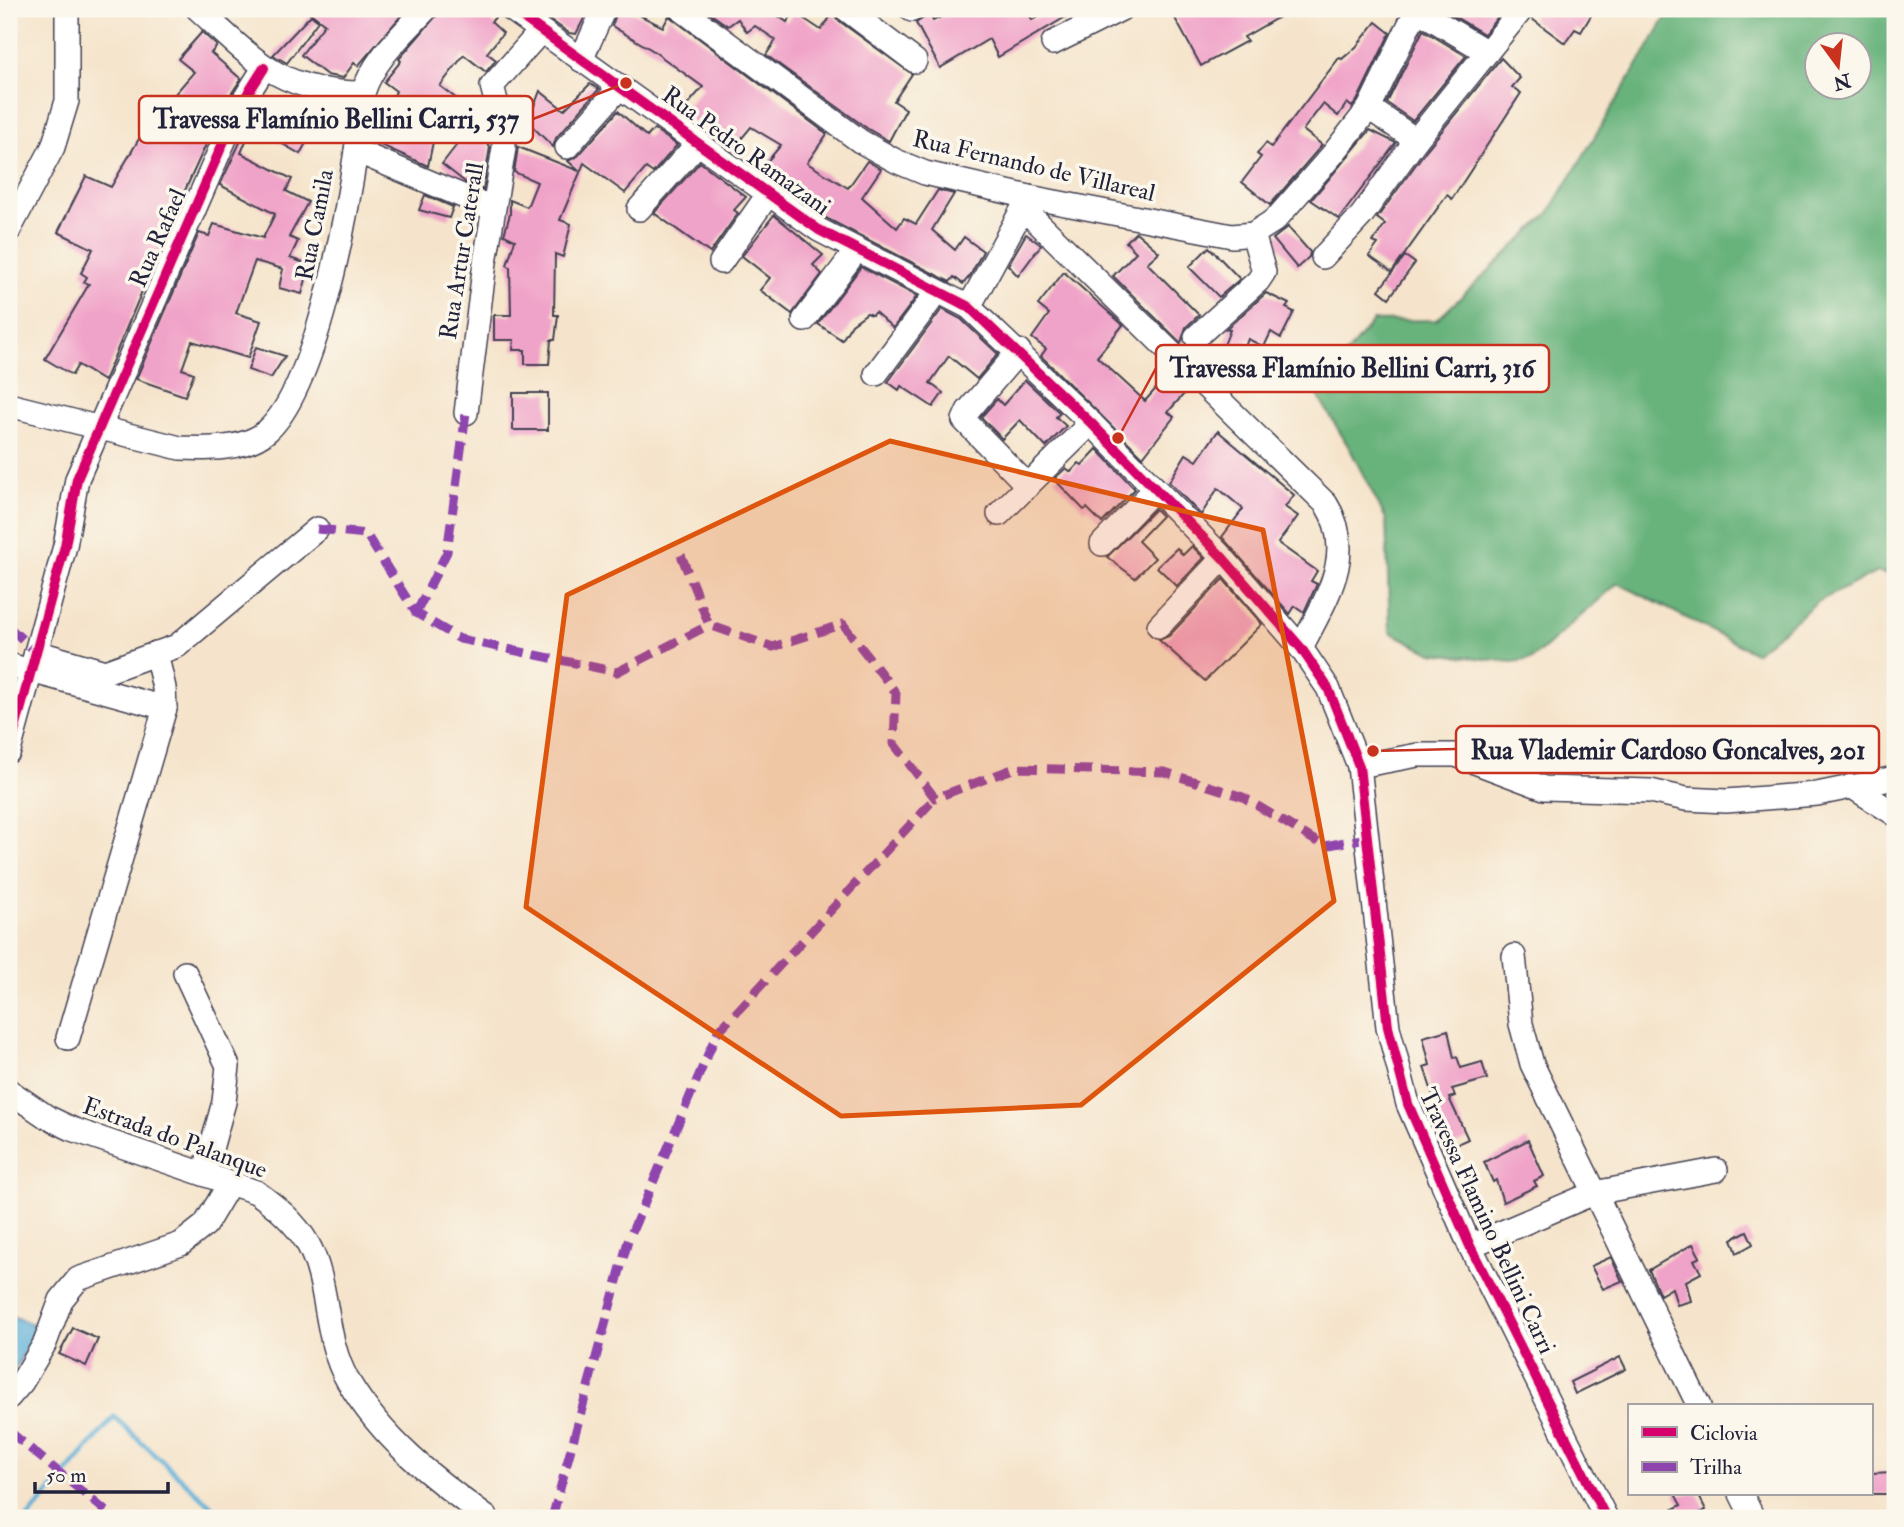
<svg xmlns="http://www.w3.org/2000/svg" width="1904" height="1527" font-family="'IM FELL Double Pica',serif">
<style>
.forest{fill:#67b27b;stroke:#446a5b;stroke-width:2;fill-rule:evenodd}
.water{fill:#5bafd7;stroke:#3e6889;stroke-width:2}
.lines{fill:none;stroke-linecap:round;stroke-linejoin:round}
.stream{stroke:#5bafd7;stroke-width:5}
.building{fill:#f0a3c8}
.minor-casing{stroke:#423f51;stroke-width:26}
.minor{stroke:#fff;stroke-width:23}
.quiet{stroke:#8e44ad;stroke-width:9;stroke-dasharray:18 9;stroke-linecap:butt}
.cycleway-casing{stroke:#fbf7ec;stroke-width:15}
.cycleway{stroke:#d6006c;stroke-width:10}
.marked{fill:#de560e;fill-opacity:0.2;stroke:#de560e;stroke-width:5;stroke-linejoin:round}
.labels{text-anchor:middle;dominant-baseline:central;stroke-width:7;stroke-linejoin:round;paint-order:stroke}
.street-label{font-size:24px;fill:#22223b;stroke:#fbf7ec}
.leader{fill:none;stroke:#c8321e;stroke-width:2.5}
.callout-dot{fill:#c8321e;stroke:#fbf7ec;stroke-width:2.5}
.callout{fill:#fbf7ec;stroke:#c8321e;stroke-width:2.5}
.callout-label{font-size:26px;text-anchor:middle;font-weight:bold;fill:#22223b}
</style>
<rect width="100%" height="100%" fill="#fbf7ec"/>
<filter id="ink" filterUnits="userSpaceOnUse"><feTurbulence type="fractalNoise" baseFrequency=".0143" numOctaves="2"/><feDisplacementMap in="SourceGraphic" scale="14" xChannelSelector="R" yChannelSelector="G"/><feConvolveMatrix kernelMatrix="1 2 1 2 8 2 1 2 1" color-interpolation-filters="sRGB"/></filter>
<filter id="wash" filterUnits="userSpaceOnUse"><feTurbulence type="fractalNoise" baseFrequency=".00686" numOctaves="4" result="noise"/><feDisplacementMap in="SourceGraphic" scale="28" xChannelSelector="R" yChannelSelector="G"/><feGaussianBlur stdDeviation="1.57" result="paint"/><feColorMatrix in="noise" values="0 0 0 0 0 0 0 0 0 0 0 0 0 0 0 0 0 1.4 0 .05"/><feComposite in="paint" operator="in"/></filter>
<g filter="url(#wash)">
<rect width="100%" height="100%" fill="#f5e4cb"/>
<path class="forest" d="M1671,9H1895V576L1877,572L1817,602L1755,653L1618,583L1532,659L1512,662L1432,653L1390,632L1386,519L1351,451L1316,392L1373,321L1437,320L1549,213ZM1816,46H1858V88H1816Z"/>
<path class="water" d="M9,1315L38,1326L9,1381Z"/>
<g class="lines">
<path class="stream" d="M28,1518L114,1417L224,1518"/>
</g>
<g id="blocks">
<g class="building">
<path d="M305,9H407L358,66L354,63L343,78L327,75L301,55L325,24Z"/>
<path d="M442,9H497L498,14L491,22L503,33L487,53L496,60L486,72L464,55L440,86L487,122L490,139L487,143L490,147L483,190L465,182L442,164L469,129L440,108L428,166L374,142L396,91L384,82L401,61L399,59Z"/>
<path d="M546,9H589L576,34L569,33L543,15Z"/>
<path d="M618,9H627L663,27L669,16L827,134L807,163L848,188L867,161L881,169L862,197L897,228L904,218L916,224L938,190L954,194L932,230L955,250L964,237L983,251L970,276L963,284L954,277L950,282L826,218L760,170L781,145L751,127L732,150L673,108L676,104L683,110L703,87L652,50L612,26Z"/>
<path d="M704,9H768L787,22L794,12L821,30L833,13L838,20L912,74L894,101L906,109L889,141L868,129L766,55L776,40L755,26L747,32L738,19L728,26Z"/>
<path d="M957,9H1027L1032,20L1054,9H1079L998,57L989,39L940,68L916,23L925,17L928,11L933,21Z"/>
<path d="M1170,9H1229L1232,14L1242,9H1293L1244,37L1247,41L1201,66Z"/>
<path d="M1442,9H1504L1484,34Z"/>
<path d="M1536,9H1595L1581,32L1575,29L1565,43L1532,19Z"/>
<path d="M311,15L318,21L287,63L273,55Z"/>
<path d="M1376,22L1390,33L1357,101L1352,107L1347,103L1338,116L1323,104L1303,130L1322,145L1270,205L1242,182L1261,157L1257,154L1266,143L1271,147L1339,58L1342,59L1356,47Z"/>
<path d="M1423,30L1466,56L1413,121L1387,103Z"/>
<path d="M202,32L217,46L211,53L241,79L224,105L182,197L104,381L78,365L72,375L45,359L89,284L84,282L87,277L81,273L93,249L58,232L86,176L111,187L147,125L164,138L183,115L168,102L194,72L178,59Z"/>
<path d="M1501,58L1520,78L1512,87L1521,93L1452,199L1447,195L1392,272L1369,256L1378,244L1373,242L1385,224L1377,218L1427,149Z"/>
<path d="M590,84L599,89L556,138L553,147L528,122L540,91L564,110Z"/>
<path d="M259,102L313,130L300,154L252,126L241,153L292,179L286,191L308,202L289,237L298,241L290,258L310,265L302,294L279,288L283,269L255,261L236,313L261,321L248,358L192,341L182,369L194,373L185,396L136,379L199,233L209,236L214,224L263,238L275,214L220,185Z"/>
<path d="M618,111L647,137L654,129L677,145L653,173L646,168L625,193L584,163L560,220L571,224L563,257L555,254L554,315H558L555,340H551L549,364H525V350H513L514,340H494V315H511L510,267L507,265L515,240L504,235L510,214V200L527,207L537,182L514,172L518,147L579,171L568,161L578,156Z"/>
<path d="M1370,130L1396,143L1339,219L1311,200Z"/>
<path d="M700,162L746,197L734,210L738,213L710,253L654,213Z"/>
<path d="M425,195L453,207L449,218L419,210Z"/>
<path d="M774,215L823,255L813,265L822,274L792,314L760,290L770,278L742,256Z"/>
<path d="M1288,227L1310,252L1309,257L1297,268L1273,239Z"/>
<path d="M1136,232L1159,252L1147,263L1199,315L1186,327L1181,343L1113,276L1136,252L1126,242Z"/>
<path d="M1026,234L1041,245L1018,276L1008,265Z"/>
<path d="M1209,247L1240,279L1219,297L1189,267Z"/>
<path d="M1405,256L1415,263L1389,298L1379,290Z"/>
<path d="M861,267L917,296L893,328L875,312L872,315L867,313L852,324L842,340L818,324Z"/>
<path d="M1064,272L1123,325L1097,357L1145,401L1168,375L1184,394L1168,412L1174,417L1143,457L1041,356L1046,349L1032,338L1049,314L1038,305Z"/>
<path d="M1266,293L1289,304L1286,308L1294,312L1281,338L1271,332L1264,347L1248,339L1239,363L1220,355L1230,330L1226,329Z"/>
<path d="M942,309L961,319L998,354L977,379L949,356L930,383L943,393L933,407L901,386L899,390L888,382Z"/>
<path d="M256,347L285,356L271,378L248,370Z"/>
<path d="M1025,380L1060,413L1056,417L1066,426L1046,447L1020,420L1002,439L981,417L997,399L1003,405Z"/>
<rect x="513" y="393" width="35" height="37"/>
<path d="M1218,431L1294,495L1285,507L1298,516L1278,543L1317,571L1311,581L1317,584L1304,612L1295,606L1290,614L1222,537L1243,509L1218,488L1201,515L1169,482L1186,454L1197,461Z"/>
<path d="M1097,449L1135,489L1102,523L1087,508L1084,510L1054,479L1066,468L1071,472L1079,463L1082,465Z"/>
<path d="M1155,509L1162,516L1138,541L1155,558L1135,578L1107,557Z"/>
<path d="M1192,546L1204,558L1177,586L1157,567L1177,548L1183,555Z"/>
<path d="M1223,579L1262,624L1205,681L1159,640L1169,636Z"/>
<path d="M1448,1030L1454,1058L1457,1057L1461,1068L1482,1062L1487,1079L1452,1089L1455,1096L1449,1098L1468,1139L1453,1146L1442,1123L1424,1067L1430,1065L1423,1037Z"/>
<path d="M1528,1140L1544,1176L1534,1181L1537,1186L1503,1202L1496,1180L1493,1182L1484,1162Z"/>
<path d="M1747,1231L1753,1244L1737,1253L1732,1239Z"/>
<path d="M1693,1244L1700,1257L1694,1260L1701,1273L1686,1281L1691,1301L1677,1305L1672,1288L1660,1295L1649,1270Z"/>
<path d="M1611,1257L1622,1281L1603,1289L1591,1266Z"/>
<path d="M73,1328L98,1339L86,1366L59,1354Z"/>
<path d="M1620,1357L1626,1369L1575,1394L1570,1382Z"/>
<path d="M1894,1472L1895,1494H1871V1473Z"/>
<path d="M1675,1494H1698L1706,1510L1690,1518H1657L1681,1505Z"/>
</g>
</g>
</g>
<g filter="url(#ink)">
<use href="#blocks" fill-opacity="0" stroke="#423f51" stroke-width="2"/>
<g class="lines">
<defs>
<g id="minor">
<path d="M198,9C254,60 281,93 363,93"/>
<path d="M511,9L819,230L969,307L1091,423L1223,558L1301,648L1328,688L1359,766L1388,1027L1408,1104L1470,1246L1606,1518"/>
<path d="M681,9L860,141L896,161L925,173L1029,197L1232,236L1253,234L1275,220L1333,154L1369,108L1417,9"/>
<path d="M846,9L915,61"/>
<path d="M912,10L914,9"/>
<path d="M1417,10L1487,52"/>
<path d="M1053,43L1121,9"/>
<path d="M581,60L604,9"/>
<path d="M1369,108L1416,140"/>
<path d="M567,147L620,87"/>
<path d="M356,151L493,209"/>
<path d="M639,209L699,142"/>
<path d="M1024,209L1326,504C1358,555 1324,601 1301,648"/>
<path d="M9,230L53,147L67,101V9"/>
<path d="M1323,257L1362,215L1416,140L1522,9"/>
<path d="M721,262L769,193"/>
<path d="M969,307L1029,197"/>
<path d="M804,320L856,251"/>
<path d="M1196,337L1258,281L1264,272L1253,234"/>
<path d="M1019,351L968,411L964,420L1028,486"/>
<path d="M876,374L937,292"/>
<path d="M9,405L180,448C206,449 246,450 267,431C316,388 346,218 356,151C359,133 358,111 363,93C373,60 403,34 426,9"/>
<path d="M466,413L485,262L504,148L503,127L492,86L540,32"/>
<path d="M999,514L1091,423"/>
<path d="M1102,544L1155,489"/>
<path d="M1159,626L1223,558"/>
<path d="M36,652L105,672L177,646L317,529"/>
<path d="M156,653L164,688L165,708"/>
<path d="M9,665L165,708L68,1038"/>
<path d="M9,751L65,546L77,479L237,111L264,68"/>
<path d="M1359,766L1418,755H1456L1544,788L1650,791L1686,799L1726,801L1817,794L1895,778"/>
<path d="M1851,786L1895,814"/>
<path d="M1514,956L1521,1024L1532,1064L1699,1406"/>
<path d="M185,973L228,1066L224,1102L204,1174"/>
<path d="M9,1091L47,1117L72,1129L256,1192C277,1207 295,1222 308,1244C330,1284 323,1338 348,1381C383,1440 433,1478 487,1518"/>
<path d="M1470,1246L1594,1193L1716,1170"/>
<path d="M9,1397L22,1382L45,1343L61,1300L78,1279L181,1244L205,1225L230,1183"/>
<path d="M1741,1494L1753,1518"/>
</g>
</defs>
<use href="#minor" class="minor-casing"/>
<use href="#minor" class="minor"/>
<g class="quiet">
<path d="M317,529L366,534L416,613L460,639L617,672L709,625"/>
<path d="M681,555L709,625L773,647L843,624L896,693L894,744L935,798L1015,768L1165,772L1243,797L1324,846L1367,838"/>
<path d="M416,613L447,552L466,413"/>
<path d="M9,627L36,652"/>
<path d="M9,1431L114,1518"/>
<path d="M552,1518L628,1241L717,1033L935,798"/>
</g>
<defs>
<g id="cycleway">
<path d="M511,9L819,230L969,307L1091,423L1223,558L1301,648L1328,688L1359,766L1388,1027L1408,1104L1470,1246L1606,1518"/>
<path d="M9,751L65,546L77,479L237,111L264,68"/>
</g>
</defs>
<use href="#cycleway" class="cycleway-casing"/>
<use href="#cycleway" class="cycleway"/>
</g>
</g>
<path class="marked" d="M890,441L1263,530L1334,901L1081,1105L841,1116L526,907L567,595Z"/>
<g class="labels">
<g class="street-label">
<text transform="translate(746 151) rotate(36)">Rua Pedro Ramazani</text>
<text transform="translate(1034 166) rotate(13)">Rua Fernando de Villareal</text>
<text transform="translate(315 225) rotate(-79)">Rua Camila</text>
<text transform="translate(158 238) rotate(-66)">Rua Rafael</text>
<text transform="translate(462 251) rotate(-81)">Rua Artur Caterall</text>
<text transform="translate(175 1138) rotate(20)">Estrada do Palanque</text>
<text transform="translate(1487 1221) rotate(65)">Travessa Flamino Bellini Carri</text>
</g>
</g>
<path class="leader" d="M626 83L533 119M1118 438L1156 368M1373 751L1456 749"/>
<g class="callout-dot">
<circle cx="626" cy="83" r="7"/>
<circle cx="1118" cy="438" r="7"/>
<circle cx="1373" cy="751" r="7"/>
</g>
<g class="callout">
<rect x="139" y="96" width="394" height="47" rx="7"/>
<rect x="1156" y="345" width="393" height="47" rx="7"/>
<rect x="1456" y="726" width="423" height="47" rx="7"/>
</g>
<g class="callout-label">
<text x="336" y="128">Travessa Flamínio Bellini Carri, 537</text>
<text x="1352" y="377">Travessa Flamínio Bellini Carri, 316</text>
<text x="1668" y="759">Rua Vlademir Cardoso Goncalves, 201</text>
</g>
<rect width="1904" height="1527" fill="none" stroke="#fbf7ec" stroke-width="35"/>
<rect x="1628" y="1404" width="245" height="91" fill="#fbf7ec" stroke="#a4a2a5" stroke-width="2"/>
<rect x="1642" y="1427" width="35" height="10" fill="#d6006c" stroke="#a4a2a5" stroke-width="2"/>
<text x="1690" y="1440" font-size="21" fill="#22223b">Ciclovia</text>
<rect x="1642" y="1462" width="35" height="10" fill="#8e44ad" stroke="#a4a2a5" stroke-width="2"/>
<text x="1690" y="1474" font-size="21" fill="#22223b">Trilha</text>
<g transform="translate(1838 66) rotate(165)"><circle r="33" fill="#fbf7ec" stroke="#a4a2a5" stroke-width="2"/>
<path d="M0-5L12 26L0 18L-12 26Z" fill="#c8321e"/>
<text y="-10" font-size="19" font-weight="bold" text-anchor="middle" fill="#22223b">N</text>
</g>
<path d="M35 1482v10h133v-10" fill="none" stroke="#22223b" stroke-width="3.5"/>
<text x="46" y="1482" font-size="21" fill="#22223b" stroke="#fbf7ec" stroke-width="5" paint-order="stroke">50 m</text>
</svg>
